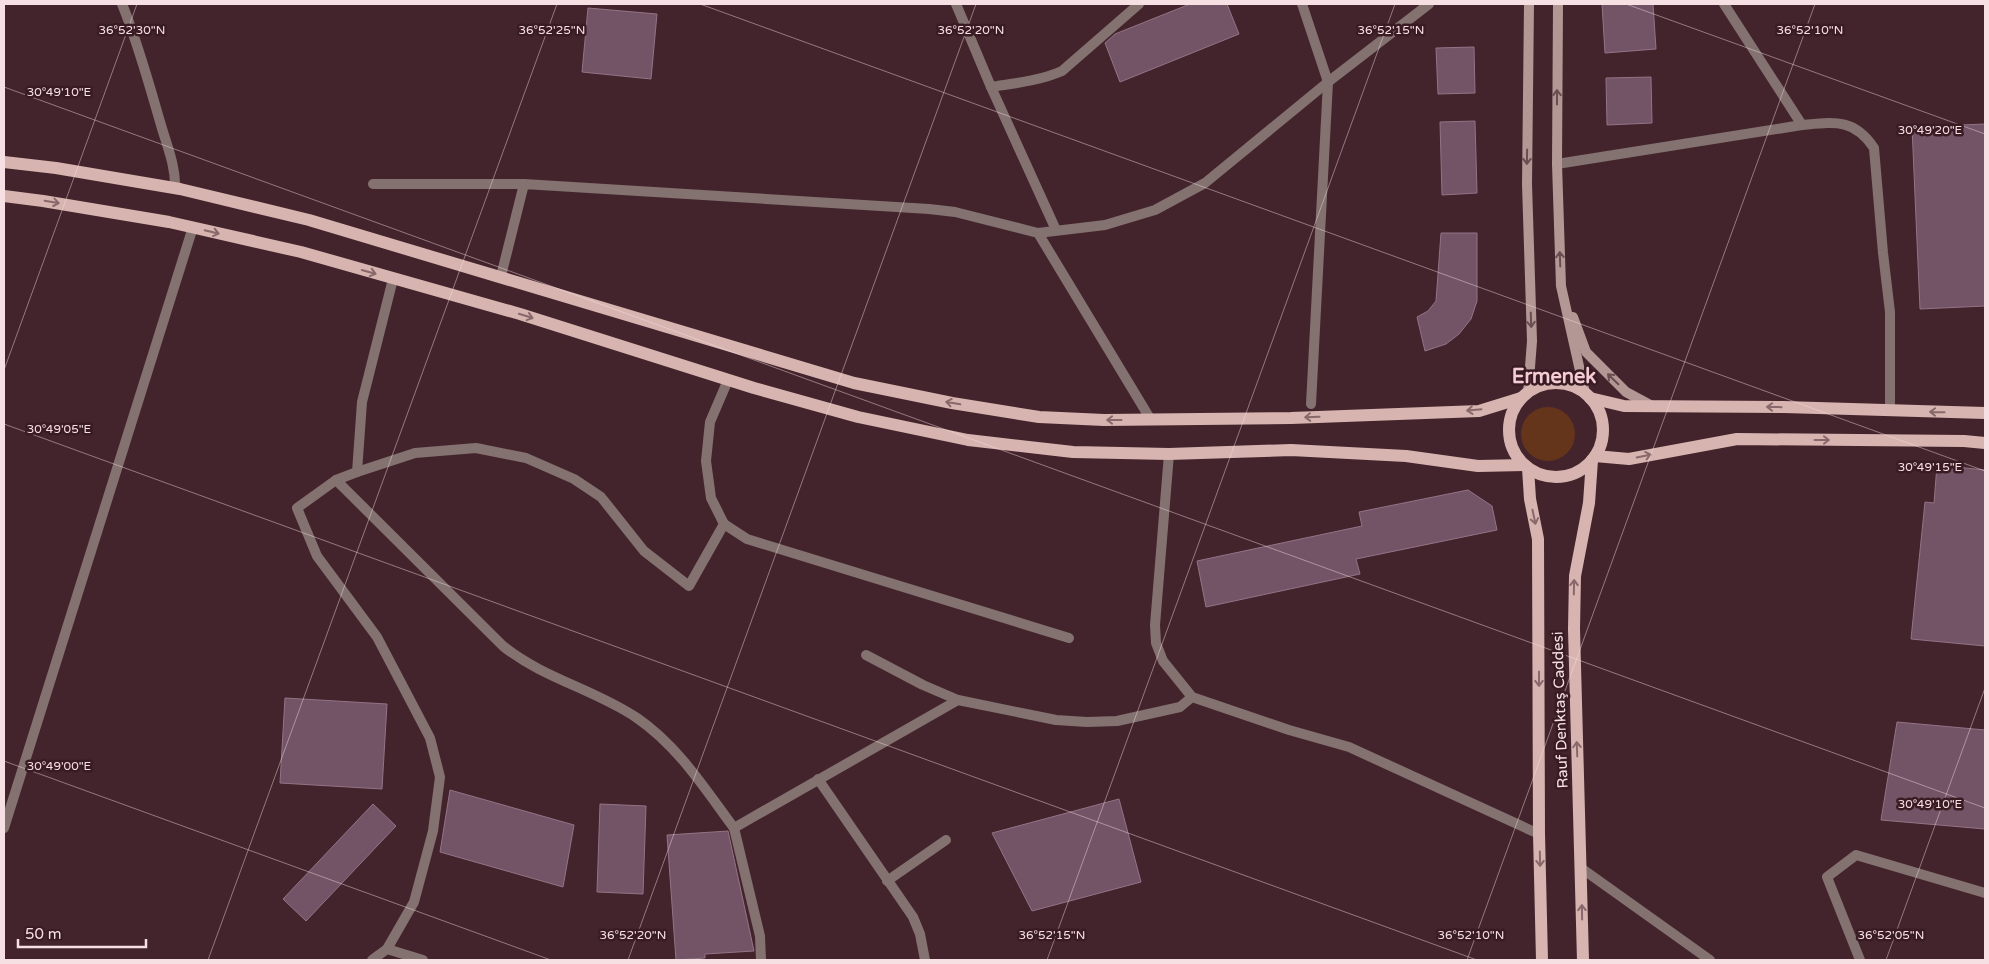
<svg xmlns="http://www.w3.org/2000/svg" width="1989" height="964" font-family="'Varela Round',sans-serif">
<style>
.green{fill:#65351b}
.building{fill:#735466;stroke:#937386}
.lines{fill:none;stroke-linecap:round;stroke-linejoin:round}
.lane{stroke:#837270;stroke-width:10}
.street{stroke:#837270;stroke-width:10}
.secondary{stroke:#b29794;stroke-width:10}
.primary{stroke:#d7b4b0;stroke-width:12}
.oneway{stroke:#694d50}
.oneway2{stroke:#88686a}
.ticks{fill:none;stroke:#f6e0e4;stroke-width:1;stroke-opacity:0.45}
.labels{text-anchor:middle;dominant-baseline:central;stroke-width:5;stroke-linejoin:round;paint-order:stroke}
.street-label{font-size:15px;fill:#f6e0e4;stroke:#391b23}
.district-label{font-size:20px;font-weight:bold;fill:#f5cbd4;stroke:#391b23}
.ticks-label{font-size:12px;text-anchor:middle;fill:#f6e0e4;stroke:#391b23;stroke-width:5;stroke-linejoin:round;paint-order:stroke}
</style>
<rect width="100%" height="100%" fill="#44242c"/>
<circle class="green" cx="1548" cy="434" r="27"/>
<g class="building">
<path d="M1190,4H1227L1239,34L1120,82L1105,43L1115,34Z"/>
<path d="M1602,4H1653L1656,49L1605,53Z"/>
<path d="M588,8L657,14L651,79L582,72Z"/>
<path d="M1474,47L1475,93L1438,94L1436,48Z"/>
<path d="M1651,77L1652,123L1607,125L1606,78Z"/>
<path d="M1475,121L1477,193L1442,195L1440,122Z"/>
<path d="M1985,124V306L1920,309L1912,127Z"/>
<path d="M1441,233H1477V301L1471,319L1459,334L1446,344L1425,351L1417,317L1428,311L1436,301Z"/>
<path d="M1937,465L1985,470V646L1911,639L1925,502L1934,503Z"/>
<path d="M1468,490L1492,506L1497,530L1356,559L1360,574L1206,607L1197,561L1362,526L1359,512Z"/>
<path d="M285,698L387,704L382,789L280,783Z"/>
<path d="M1897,722L1985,730V829L1881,820Z"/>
<path d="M450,790L574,825L563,887L440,852Z"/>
<path d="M1119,799L1141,882L1032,911L992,833Z"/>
<path d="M373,804L396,826L306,921L283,899Z"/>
<path d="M600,804L646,806L643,894L597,892Z"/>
<path d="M728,831L754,951L705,954V958L676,960L667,835Z"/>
</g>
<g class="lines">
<g class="lane">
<path d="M1724,4L1802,125"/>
<path d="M1557,164L1802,125C1834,122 1854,118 1874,148L1883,253L1890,312V410"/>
<path d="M1311,404L1328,82"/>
<path d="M887,881L946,840"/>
</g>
<g class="street">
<path d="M122,4C138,43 149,84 161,125C167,146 176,167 175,188"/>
<path d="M956,4L991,87L1056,230"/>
<path d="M1302,4L1328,82"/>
<path d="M991,87C1016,83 1039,81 1062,71L1139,4"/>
<path d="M373,184H524"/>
<path d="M1038,233L1151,420"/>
<path d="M501,276L524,184L929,209L955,212L1038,233L1105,225L1155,210L1205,183L1328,82L1429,4"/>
<path d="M728,380L710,422L706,461L711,498L724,524L747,539L1069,638"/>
<path d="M1169,454L1155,625L1156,643L1163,661L1192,697L1289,730L1349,747L1539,834"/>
<path d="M357,472L362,402L393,279"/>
<path d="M336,480L503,646C544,679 594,689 637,718C678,746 705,789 734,828"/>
<path d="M866,655L923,685L958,700"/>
<path d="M818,779L913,917L920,934L925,960"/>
<path d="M4,828L193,227"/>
<path d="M1581,868L1710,960"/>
<path d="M387,949L423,960"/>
<path d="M372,960L387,949L414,902L433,831L440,777L430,738L377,637L317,556L297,508L336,480L357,472L415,453L476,448L526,458L574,479L601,497L644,551L689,586L724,524"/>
<path d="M761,960L760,936L734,828L958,700L1056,720L1087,722L1117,721L1180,707L1192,697"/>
<path d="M1860,960L1827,877L1856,855L1985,893"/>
</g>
<g class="secondary">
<path d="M1558,4L1557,164L1561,286L1585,393"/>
<path d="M1573,317L1586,352L1626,392L1652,406"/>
<path d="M1528,393L1532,341L1527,184L1529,4"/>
</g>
<g class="primary">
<path d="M4,162L56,168L180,189L309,220L854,383L952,403L1039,417L1104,420L1291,418L1479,411L1521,398"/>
<path d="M4,196L43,201L169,222L301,252L520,314L754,388L858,417L968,440L1073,452L1169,454L1291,450L1406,456L1478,466L1524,465"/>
<circle cx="1556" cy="430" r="47"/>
<path d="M1590,398L1624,406L1784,407L1985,413"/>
<path d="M1595,456L1629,459L1737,439L1964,441L1985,443"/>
<path d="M1528,468L1530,499L1538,539L1539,834L1542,960"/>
<path d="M1583,960L1574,629L1575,576L1589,503L1592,460"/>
</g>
</g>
<defs><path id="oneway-shaft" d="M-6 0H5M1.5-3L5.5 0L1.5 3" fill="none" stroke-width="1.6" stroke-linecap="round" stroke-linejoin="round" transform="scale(1.25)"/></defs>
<g class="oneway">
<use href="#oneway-shaft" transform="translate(1557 97) rotate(-90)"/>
<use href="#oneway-shaft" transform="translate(1527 157) rotate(91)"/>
<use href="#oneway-shaft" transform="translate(1560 259) rotate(-92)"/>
<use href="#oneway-shaft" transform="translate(1531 320) rotate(88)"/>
<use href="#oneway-shaft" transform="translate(1613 379) rotate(-136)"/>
</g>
<g class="oneway2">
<use href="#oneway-shaft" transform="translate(52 202) rotate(9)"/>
<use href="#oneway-shaft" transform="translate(212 232) rotate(13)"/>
<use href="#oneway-shaft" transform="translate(369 272) rotate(16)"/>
<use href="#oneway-shaft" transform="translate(526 316) rotate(17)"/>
<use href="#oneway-shaft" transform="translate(953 403) rotate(-170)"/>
<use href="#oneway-shaft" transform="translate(1774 407) rotate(-179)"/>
<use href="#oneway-shaft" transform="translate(1474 410) rotate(175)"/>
<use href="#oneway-shaft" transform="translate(1937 412) rotate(-179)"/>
<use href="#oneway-shaft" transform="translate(1312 417) rotate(178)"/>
<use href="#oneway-shaft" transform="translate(1114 420) rotate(180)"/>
<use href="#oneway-shaft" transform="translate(1822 440)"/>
<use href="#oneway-shaft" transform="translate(1644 456) rotate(-11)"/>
<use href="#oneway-shaft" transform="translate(1534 517) rotate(78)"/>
<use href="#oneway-shaft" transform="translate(1574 587) rotate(-89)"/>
<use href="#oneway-shaft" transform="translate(1539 679) rotate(90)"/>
<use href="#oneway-shaft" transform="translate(1577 749) rotate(-92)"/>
<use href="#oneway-shaft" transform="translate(1540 859) rotate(89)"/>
<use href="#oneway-shaft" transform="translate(1582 912) rotate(-91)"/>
</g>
<path class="ticks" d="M700,4L1985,471M1626,4L1985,134M4,87L1985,808M4,370L137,4M4,424L1477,960M4,761L551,960M208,960L557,4M628,960L976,4M1047,960L1395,4M1467,960L1815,4M1886,960L1985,688"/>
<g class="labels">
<g class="street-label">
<text transform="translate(1560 710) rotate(-92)">Rauf Denktaş Caddesi</text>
</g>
<g class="district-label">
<text x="1554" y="377">Ermenek</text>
</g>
</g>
<g class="ticks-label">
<text x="132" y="34">36°52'30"N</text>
<text x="552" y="34">36°52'25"N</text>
<text x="971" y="34">36°52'20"N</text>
<text x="1391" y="34">36°52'15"N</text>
<text x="1810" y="34">36°52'10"N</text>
<text x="59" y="96">30°49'10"E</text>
<text x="1930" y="134">30°49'20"E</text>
<text x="59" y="433">30°49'05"E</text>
<text x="1930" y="471">30°49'15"E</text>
<text x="59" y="770">30°49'00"E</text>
<text x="1930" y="808">30°49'10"E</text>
<text x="633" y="939">36°52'20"N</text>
<text x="1052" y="939">36°52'15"N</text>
<text x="1471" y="939">36°52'10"N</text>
<text x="1891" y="939">36°52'05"N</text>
</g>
<rect width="1989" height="964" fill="none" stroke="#f6e0e4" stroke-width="10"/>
<path d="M18 939v8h128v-8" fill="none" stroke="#f6e0e4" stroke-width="2.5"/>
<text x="25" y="939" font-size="15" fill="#f6e0e4" stroke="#391b23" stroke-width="4" paint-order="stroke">50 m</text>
</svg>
